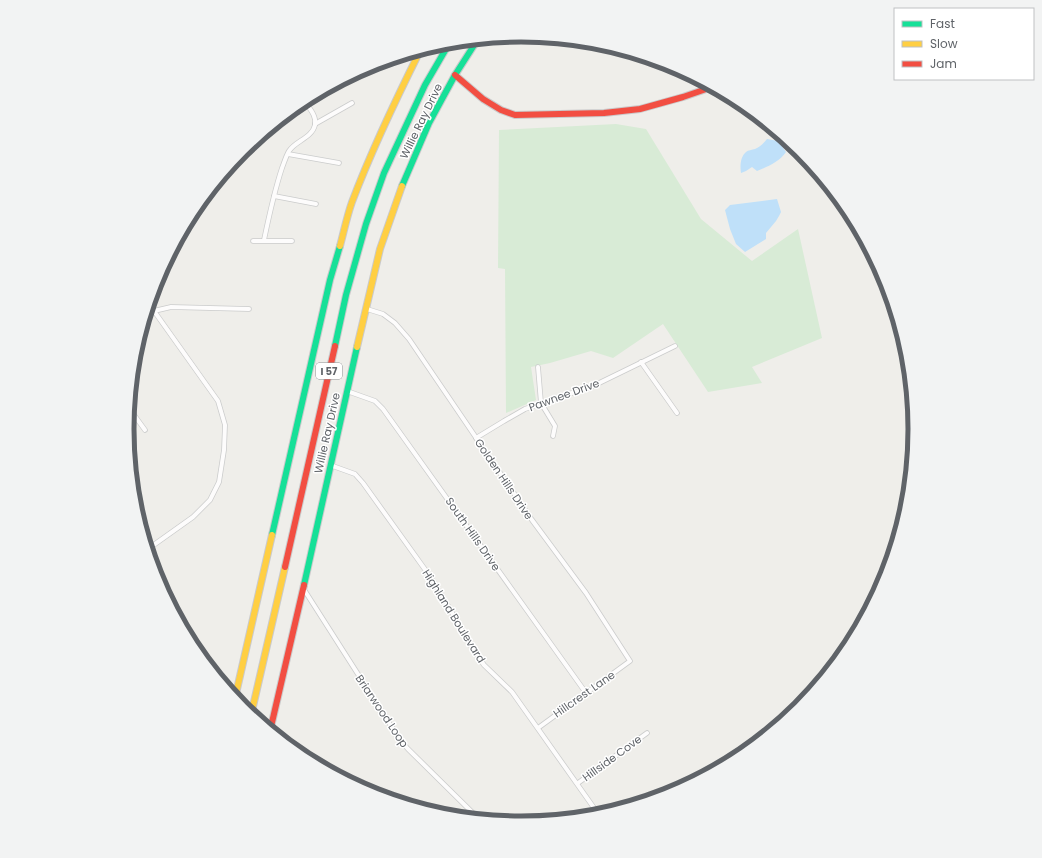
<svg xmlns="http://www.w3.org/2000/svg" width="1042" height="858" font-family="Poppins,sans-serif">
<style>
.green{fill:#d8ebd6}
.water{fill:#bfe0f9}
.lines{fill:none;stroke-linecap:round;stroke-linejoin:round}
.street-casing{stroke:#cbcccc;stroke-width:5.5}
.fast-casing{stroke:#cacacb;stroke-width:8}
.slow-casing{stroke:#cacacb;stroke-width:8}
.jam-casing{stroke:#cacacb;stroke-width:8}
.street{stroke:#fdfcfc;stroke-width:4}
.fast{stroke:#16e098;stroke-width:6}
.slow{stroke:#ffcf43;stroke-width:6}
.jam{stroke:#f24e42;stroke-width:6}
.labels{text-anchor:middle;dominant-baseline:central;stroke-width:3;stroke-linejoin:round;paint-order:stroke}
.shield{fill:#fff;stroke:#8f9295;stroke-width:1}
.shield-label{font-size:10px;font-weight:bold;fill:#5f6368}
.street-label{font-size:11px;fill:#5f6368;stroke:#fff}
.rim{fill:none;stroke:#5f6368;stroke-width:5}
</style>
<rect width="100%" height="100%" fill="#efeeea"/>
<path class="green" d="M616,124L646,129L701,219L752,261L798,229L822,338L752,367L762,383L708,392L663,324L613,358L591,351L550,363L531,367L536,400L506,413L505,269L498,268L499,130Z"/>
<g class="water">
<path d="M767,139L778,141L786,152C779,162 769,166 757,171L752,167L746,171L741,173C740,167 740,157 746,152C748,150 752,150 755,149C760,147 764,143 767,139Z"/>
<path d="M777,199L781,212L779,216L776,221L766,233V239L745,252L736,244L730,229L725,210L730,205Z"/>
</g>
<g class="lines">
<defs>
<g id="street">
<path d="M315,124L352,103"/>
<path d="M288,154L339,163"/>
<path d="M274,196L316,204"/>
<path d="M264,240C269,216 274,192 282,168C284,163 286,156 289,151C295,141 312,138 315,125C317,116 309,108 304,100"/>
<path d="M253,241H292"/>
<path d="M367,309L383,314L395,323L409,339L532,520L586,593L630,661L538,728"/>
<path d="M154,311L171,307L249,309"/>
<path d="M145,316L154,311L218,401L225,425L224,450L219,482L210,500L193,517L148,549"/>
<path d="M641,362L677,413"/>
<path d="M538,367L541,403L555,426L553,436"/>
<path d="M347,391L375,401L383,409L586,693"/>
<path d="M129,408L145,430"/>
<path d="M476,438L504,421L525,409L559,397L591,387L675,346"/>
<path d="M330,465L355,474L363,483L429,575L447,604L471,646L484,665L512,692L599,815"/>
<path d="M303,588L400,740L408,749L479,819"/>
<path d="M578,783L647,733"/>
</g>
<g id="fast">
<path d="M402,186L429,123L455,75L478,39"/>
<path d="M335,346L346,295L366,224L384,173L425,85L450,42"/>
<path d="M272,535L330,280L340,246"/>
<path d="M304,585L357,347"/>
</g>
<g id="slow">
<path d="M340,246C344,231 347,216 352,202C372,149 396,99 421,49"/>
<path d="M357,347L380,249L402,186"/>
<path d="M235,698L272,535"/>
<path d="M251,715L285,567"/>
</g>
<g id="jam">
<path d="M455,75L483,99L501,110L515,115L604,113L640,109L683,97L712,87"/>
<path d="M285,567L335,346"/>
<path d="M270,731L304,585"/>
</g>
</defs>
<use href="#street" class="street-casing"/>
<use href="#fast" class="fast-casing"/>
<use href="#slow" class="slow-casing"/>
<use href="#jam" class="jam-casing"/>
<use href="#street" class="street"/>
<use href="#fast" class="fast"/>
<use href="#slow" class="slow"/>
<use href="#jam" class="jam"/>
</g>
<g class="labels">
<rect class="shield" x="316" y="363" width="26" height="16" rx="3"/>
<g class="shield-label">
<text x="329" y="371">I 57</text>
</g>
<g class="street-label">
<text transform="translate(421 121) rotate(-64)">Willie Ray Drive</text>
<text transform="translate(564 395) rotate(-20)">Pawnee Drive</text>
<text transform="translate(327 433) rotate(-77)">Willie Ray Drive</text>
<text transform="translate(504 479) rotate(56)">Golden Hills Drive</text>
<text transform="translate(473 534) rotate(55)">South Hills Drive</text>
<text transform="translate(454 616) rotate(58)">Highland Boulevard</text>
<text transform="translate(584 694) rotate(-35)">Hillcrest Lane</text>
<text transform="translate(382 711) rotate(56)">Briarwood Loop</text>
<text transform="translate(612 758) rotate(-36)">Hillside Cove</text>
</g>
</g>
<path d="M0 0H1042V858H0ZM134 429a387 387 0 1 1 774 0a387 387 0 1 1-774 0Z" fill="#f2f3f3" fill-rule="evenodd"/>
<path class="rim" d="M134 429a387 387 0 1 1 774 0a387 387 0 1 1-774 0Z"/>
<rect x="894" y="8" width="140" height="72" fill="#ffffff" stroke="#bfc1c3"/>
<rect x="902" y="21" width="20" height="6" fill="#16e098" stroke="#bfc1c3"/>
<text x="930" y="28" font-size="12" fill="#5f6368">Fast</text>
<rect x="902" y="41" width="20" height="6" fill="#ffcf43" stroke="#bfc1c3"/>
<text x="930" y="48" font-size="12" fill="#5f6368">Slow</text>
<rect x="902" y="61" width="20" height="6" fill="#f24e42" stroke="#bfc1c3"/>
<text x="930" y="68" font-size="12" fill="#5f6368">Jam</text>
</svg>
